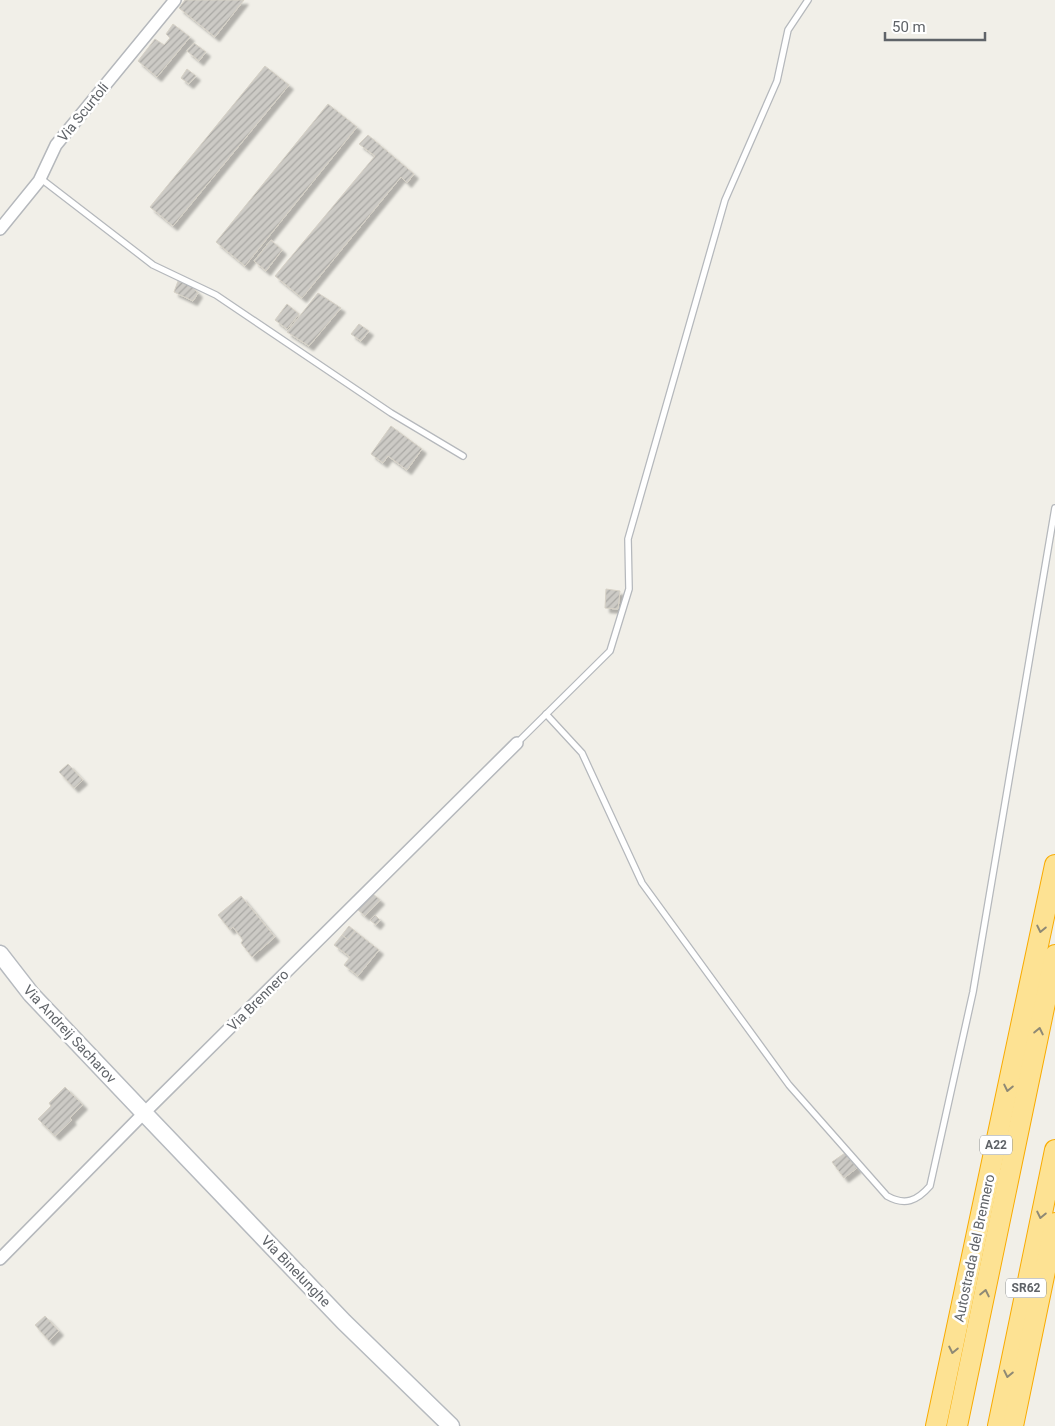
<svg xmlns="http://www.w3.org/2000/svg" width="1055" height="1426" font-family="Roboto,sans-serif">
<style>
.building{fill:url(#building-hatch);stroke:#d6d1c6;filter:url(#shadow)}
.lines{fill:none;stroke-linecap:round;stroke-linejoin:round}
.lane-casing{stroke:#b5b8bc;stroke-width:8}
.street-casing{stroke:#b5b8bc;stroke-width:14}
.secondary-casing{stroke:#b6babf;stroke-width:19}
.highway-casing{stroke:#f9ab00;stroke-width:22}
.lane{stroke:#fff;stroke-width:5.5}
.street{stroke:#fff;stroke-width:11}
.secondary{stroke:#fff;stroke-width:16}
.highway{stroke:#fde293;stroke-width:20}
.oneway{stroke:#8e8975}
.labels{text-anchor:middle;dominant-baseline:central;stroke-width:5;stroke-linejoin:round;paint-order:stroke}
.shield{fill:#fff;stroke:#8f9295;stroke-width:1}
.shield-label{font-size:12px;font-weight:bold;fill:#5f6368}
.street-label{font-size:14px;fill:#5f6368;stroke:#fff}
</style>
<defs>
<pattern id="building-hatch" width="6" height="6" patternUnits="userSpaceOnUse" patternTransform="scale(1.25)"><rect width="6" height="6" fill="#cccac5"/><path d="M-1 1l2-2M0 6l6-6M5 7l2-2" fill="none" stroke="#a9a8a4"/></pattern>
<filter id="shadow"><feDropShadow dx="4.5" dy="4.5" stdDeviation="1" flood-color="#0004"/></filter>
</defs>
<rect width="100%" height="100%" fill="#f1efe8"/>
<g class="building">
<path d="M185,0H244L215,37L179,8Z"/>
<path d="M173,24L190,37L157,77L138,61L155,39L164,45L170,38L166,34Z"/>
<path d="M194,43L206,52L199,61L187,51Z"/>
<path d="M265,66L289,85L173,226L150,207Z"/>
<path d="M187,69L196,76L189,84L181,78Z"/>
<path d="M328,104L357,127L245,266L216,242Z"/>
<path d="M368,135L414,174L407,183L401,177L302,298L275,276L375,156L359,144Z"/>
<path d="M271,240L282,250L266,271L254,261Z"/>
<path d="M178,281L191,286L198,293L193,301L174,292Z"/>
<path d="M318,293L341,308L309,346L287,332Z"/>
<path d="M287,304L299,314L287,329L275,320Z"/>
<path d="M359,324L369,331L361,341L351,334Z"/>
<path d="M391,426L422,449L407,470L388,456L383,463L371,454Z"/>
<path d="M606,589L620,591L618,609L605,608Z"/>
<path d="M68,764L83,780L74,788L59,772Z"/>
<path d="M372,893L380,900L365,916L357,909Z"/>
<path d="M241,896L275,937L252,957L241,943L243,940L233,927L230,930L218,915Z"/>
<path d="M375,915L380,920L376,925L370,920Z"/>
<path d="M349,926L355,931L348,940L342,935Z"/>
<path d="M355,931L379,950L358,976L344,965L350,957L334,945L342,935L348,940Z"/>
<path d="M65,1087L83,1105L70,1118L72,1120L55,1136L38,1119L51,1106L49,1103Z"/>
<path d="M845,1153L857,1168L844,1178L832,1162Z"/>
<path d="M45,1316L59,1331L49,1341L35,1325Z"/>
</g>
<g class="lines">
<defs>
<g id="lane">
<path d="M40,178L153,265L216,295L391,413L463,456"/>
<path d="M546,714L582,753L642,883L789,1085L887,1196C905,1206 917,1201 930,1186L973,992L1055,508"/>
<path d="M517,743L610,651L629,589L628,539L725,200L777,81L788,30L808,0"/>
</g>
<g id="street">
<path d="M0,229L39,181L56,145L175,0"/>
<path d="M0,1259L144,1113L517,743"/>
</g>
<path id="secondary" d="M0,954L31,994L144,1113L344,1322L451,1426"/>
<g id="highway">
<path d="M936,1426L1055,865"/>
<path d="M957,1426L1055,955"/>
<path d="M998,1426L1055,1150"/>
<path d="M1013,1426L1055,1223"/>
</g>
</defs>
<use href="#lane" class="lane-casing"/>
<use href="#street" class="street-casing"/>
<use href="#secondary" class="secondary-casing"/>
<use href="#highway" class="highway-casing"/>
<use href="#lane" class="lane"/>
<use href="#street" class="street"/>
<use href="#secondary" class="secondary"/>
<use href="#highway" class="highway"/>
</g>
<defs><path id="oneway-chevron" d="M-2-3.5L2.5 0L-2 3.5" fill="none" stroke-width="1.6" stroke-linecap="round" stroke-linejoin="round" transform="scale(1.25)"/></defs>
<g class="oneway">
<use href="#oneway-chevron" transform="translate(1041 929) rotate(102)"/>
<use href="#oneway-chevron" transform="translate(1039 1031) rotate(-78)"/>
<use href="#oneway-chevron" transform="translate(1008 1088) rotate(102)"/>
<use href="#oneway-chevron" transform="translate(1041 1215) rotate(102)"/>
<use href="#oneway-chevron" transform="translate(985 1293) rotate(-78)"/>
<use href="#oneway-chevron" transform="translate(953 1350) rotate(102)"/>
<use href="#oneway-chevron" transform="translate(1008 1374) rotate(102)"/>
</g>
<g class="labels">
<g class="shield">
<rect x="980" y="1135.5" width="32" height="19" rx="4"/>
<rect x="1006" y="1278.5" width="40" height="19" rx="4"/>
</g>
<g class="shield-label">
<text x="996" y="1145">A22</text>
<text x="1026" y="1288">SR62</text>
</g>
<g class="street-label">
<text transform="translate(83 112) rotate(-51)">Via Scurtoli</text>
<text transform="translate(258 1000) rotate(-45)">Via Brennero</text>
<text transform="translate(70 1034) rotate(47)">Via Andreij Sacharov</text>
<text transform="translate(974 1248) rotate(-78)">Autostrada del Brennero</text>
<text transform="translate(296 1271) rotate(46)">Via Binelunghe</text>
</g>
</g>
<path d="M885 32v8h100v-8" fill="none" stroke="#5f6368" stroke-width="2.5"/>
<text x="892" y="32" font-size="15" fill="#5f6368" stroke="#ffffff" stroke-width="4" paint-order="stroke">50 m</text>
</svg>
